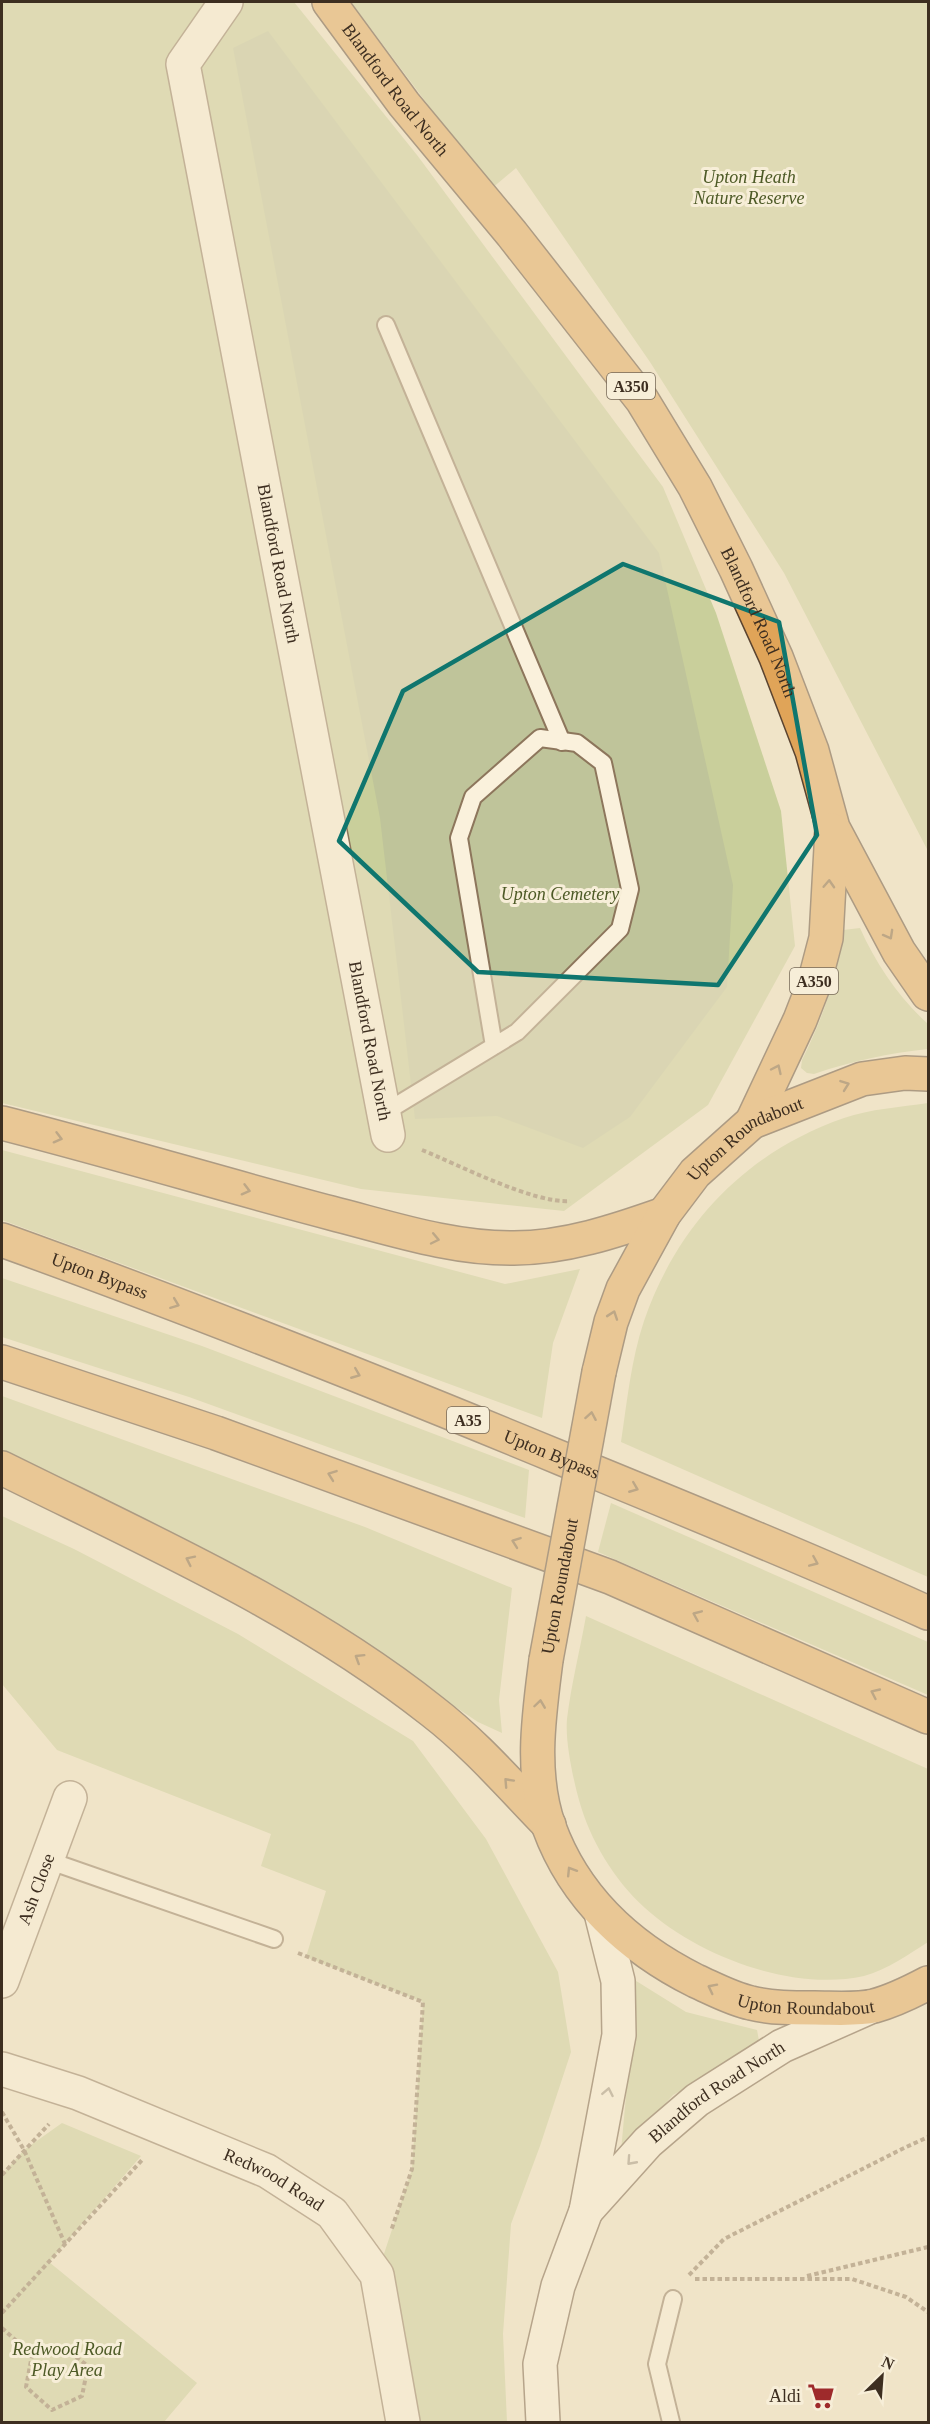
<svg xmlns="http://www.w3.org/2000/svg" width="930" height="2424" font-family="'Times New Roman',serif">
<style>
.green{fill:#c9cf9b}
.cemetery{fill:#bfc49a}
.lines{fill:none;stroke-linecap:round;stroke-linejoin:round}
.lane-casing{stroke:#8d765c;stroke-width:20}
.street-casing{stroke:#8d765c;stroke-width:36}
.secondary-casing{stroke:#6f573f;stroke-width:36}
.highway-casing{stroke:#5b4430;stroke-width:36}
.path{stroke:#8d765c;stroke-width:4;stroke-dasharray:4.5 3;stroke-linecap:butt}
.lane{stroke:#faf1dc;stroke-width:16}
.street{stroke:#faf1dc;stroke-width:33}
.secondary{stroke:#faf1dc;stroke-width:33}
.highway{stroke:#e0a458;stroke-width:33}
.highway-bridge-casing{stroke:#5b4430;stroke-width:36;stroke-linecap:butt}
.highway-bridge{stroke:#e0a458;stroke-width:33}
.oneway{stroke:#7e5d36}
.oneway2{stroke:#9c907e}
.marked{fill:none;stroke:#0f766e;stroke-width:4.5;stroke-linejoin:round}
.labels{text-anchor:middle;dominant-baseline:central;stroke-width:6;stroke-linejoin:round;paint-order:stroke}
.shield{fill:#f7eed8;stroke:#756857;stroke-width:1.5}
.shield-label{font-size:16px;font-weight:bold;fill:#3d2e20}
.street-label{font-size:18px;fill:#3d2e20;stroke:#f7eed8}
.park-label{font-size:18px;font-style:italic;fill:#4d5a26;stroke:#f7eed8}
.poi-label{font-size:18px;fill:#3d2e20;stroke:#f7eed8;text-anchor:end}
</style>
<rect width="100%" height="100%" fill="#f0e4c8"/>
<g class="green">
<path d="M2,2H294L417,155L663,487L716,613L781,811L795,946L708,1105L564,1211L361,1189L2,1103Z"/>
<path d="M351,2H928V851L784,573L650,362L516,168L491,189Z"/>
<path d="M860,928C876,964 899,998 928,1024V1049C889,1053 852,1061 814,1074L807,1073L801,1068L802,1060C823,1018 837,977 843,930Z"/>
<path d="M928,1103V1577L621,1442C627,1402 631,1360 644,1321C677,1225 746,1152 844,1118C870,1109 901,1107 928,1103Z"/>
<path d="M2,1150L505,1284L580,1269L553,1343L542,1418L2,1220Z"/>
<path d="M2,1278L202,1346L529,1470L525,1518L189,1397L2,1337Z"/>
<path d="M2,1396L365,1527L512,1588L499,1700L502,1733L478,1722L278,1589L2,1451Z"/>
<path d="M611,1503L928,1642V1695L598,1552Z"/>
<path d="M2,1516L74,1549L238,1634L413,1741L486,1839L558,1972L571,2052L540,2146L511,2224L503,2334L507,2422H403L377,2275L412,2169L423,2002L306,1957L326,1891L261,1866L271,1834L57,1750L2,1684Z"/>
<path d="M586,1616L928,1769V1942C909,1954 887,1970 864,1976C792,1992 698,1956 645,1908C614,1880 590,1840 579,1800C573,1778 565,1742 567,1719C571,1685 580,1650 586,1616Z"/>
<path d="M633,1979L686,2012L757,2030L760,2046L673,2095L621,2151L630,2052Z"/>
<path d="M62,2123L141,2156L49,2262L197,2383L164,2422H2V2175L24,2150Z"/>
</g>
<path class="cemetery" d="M268,31L659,553L733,885L727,987L630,1117L583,1148L497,1116L415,1119L380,818L233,48Z"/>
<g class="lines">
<defs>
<g id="lane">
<path d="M386,325L562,742"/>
<path d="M384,1113L517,1032L620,929L630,889L603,763L577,743L540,738L473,797L459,838L494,1046"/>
<path d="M47,1860L274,1939"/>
<path d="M671,2422L657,2364L673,2299"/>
</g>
<g id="street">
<path id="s1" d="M226,2L183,64L388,1135"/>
<path id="s2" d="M2,1981L70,1798"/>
<path id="s3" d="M2,2069L78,2093L267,2171L332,2213L377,2275L403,2422"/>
</g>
<g id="secondary">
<path id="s4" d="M586,2211L648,2142L697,2100L782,2046L870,2007"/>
<path d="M543,2422L540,2364L558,2286L586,2211L619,2035L618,1981L601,1913"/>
</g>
<g id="highway">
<path id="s5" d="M329,2L404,104L512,234L642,400L695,487L736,569L776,657L812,751L833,828L899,952L928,994"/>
<path d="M752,1122L800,1020L814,984L826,938L832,830"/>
<path d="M2,1123C112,1151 221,1184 331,1213C390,1228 452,1249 514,1248C565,1248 616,1231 664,1214"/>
<path id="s6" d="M2,1240C191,1308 377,1382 563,1459C685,1509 808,1559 928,1613"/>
<path d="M2,1362L216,1433L610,1577L928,1717"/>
<path id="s7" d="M599,1372L611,1322L623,1289L664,1214L695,1173L752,1122L862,1079L905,1073L928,1074"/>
<path d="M2,1468C149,1541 302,1608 432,1711C475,1744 511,1786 549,1825"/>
<path id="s8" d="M546,1660C539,1715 530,1773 549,1827C575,1898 630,1948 696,1981C714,1989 732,1999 751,2003C771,2008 794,2008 815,2008C833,2008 856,2010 874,2006C893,2001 911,1992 928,1983"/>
</g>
</defs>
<use href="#lane" class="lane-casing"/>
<use href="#street" class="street-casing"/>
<use href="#secondary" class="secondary-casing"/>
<use href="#highway" class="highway-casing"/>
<g class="path">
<path d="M422,1150C457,1164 534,1204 570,1201"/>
<path d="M298,1953L423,2002L412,2169L391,2231"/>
<path d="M2,2112L24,2150L65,2244"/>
<path d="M2,2175L49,2124"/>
<path d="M689,2275L724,2239L902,2149L928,2137"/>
<path d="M807,2276L928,2247"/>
<path d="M695,2279H852L906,2297L928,2312"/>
<path d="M2,2313L142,2160"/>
<path d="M2,2328L32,2355"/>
<path d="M64,2348L88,2366L82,2396L52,2410L26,2387L32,2355Z"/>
</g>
<use href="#lane" class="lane"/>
<use href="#street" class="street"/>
<use href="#secondary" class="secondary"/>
<use href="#highway" class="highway"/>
<defs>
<g id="highway-bridge">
<path id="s9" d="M546,1660L599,1372"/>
</g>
</defs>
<use href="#highway-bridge" class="highway-bridge-casing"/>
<use href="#highway-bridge" class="highway-bridge"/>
</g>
<defs><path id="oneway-chevron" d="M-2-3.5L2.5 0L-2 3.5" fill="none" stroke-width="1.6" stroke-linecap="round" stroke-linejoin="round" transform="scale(1.5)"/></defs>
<g class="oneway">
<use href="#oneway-chevron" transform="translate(829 884) rotate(-87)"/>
<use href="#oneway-chevron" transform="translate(889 935) rotate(61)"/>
<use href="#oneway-chevron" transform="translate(777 1069) rotate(-65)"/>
<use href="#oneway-chevron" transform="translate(845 1085) rotate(-20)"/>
<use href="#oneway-chevron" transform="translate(58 1138) rotate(15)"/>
<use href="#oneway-chevron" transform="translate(246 1190) rotate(15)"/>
<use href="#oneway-chevron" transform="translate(435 1239) rotate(12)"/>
<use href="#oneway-chevron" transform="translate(175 1304) rotate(21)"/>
<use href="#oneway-chevron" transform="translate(613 1315) rotate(-71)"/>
<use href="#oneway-chevron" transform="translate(356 1374) rotate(22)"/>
<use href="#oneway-chevron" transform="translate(591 1416) rotate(-80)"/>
<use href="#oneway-chevron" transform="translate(332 1475) rotate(-160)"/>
<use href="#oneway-chevron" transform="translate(634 1488) rotate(22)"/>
<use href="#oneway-chevron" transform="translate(516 1542) rotate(-160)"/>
<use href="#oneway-chevron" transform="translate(190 1560) rotate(-154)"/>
<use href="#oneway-chevron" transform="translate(814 1562) rotate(23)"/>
<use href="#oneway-chevron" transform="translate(697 1615) rotate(-157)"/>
<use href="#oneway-chevron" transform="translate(359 1658) rotate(-148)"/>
<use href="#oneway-chevron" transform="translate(875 1693) rotate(-155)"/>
<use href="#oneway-chevron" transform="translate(540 1704) rotate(-82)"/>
<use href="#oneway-chevron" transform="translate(508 1782) rotate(-133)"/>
<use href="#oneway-chevron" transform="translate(571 1871) rotate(-122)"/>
<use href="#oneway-chevron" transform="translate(712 1988) rotate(-153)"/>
</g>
<g class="oneway2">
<use href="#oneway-chevron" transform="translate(608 2092) rotate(-79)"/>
<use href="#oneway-chevron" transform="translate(631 2161) rotate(132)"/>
</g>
<path d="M0 0H930V2424H0ZM623,564L779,622L817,835L718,985L478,972L339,841L403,691Z" fill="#f0e4c8" fill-opacity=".55" fill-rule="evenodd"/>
<path class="marked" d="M623,564L779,622L817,835L718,985L478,972L339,841L403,691Z"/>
<defs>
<symbol id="supermarket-bare" viewBox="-9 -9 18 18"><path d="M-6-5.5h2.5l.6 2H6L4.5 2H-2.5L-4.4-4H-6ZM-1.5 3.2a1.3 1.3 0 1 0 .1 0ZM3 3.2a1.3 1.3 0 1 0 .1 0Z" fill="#9e2a2b" stroke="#f7eed8" stroke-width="2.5" paint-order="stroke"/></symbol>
</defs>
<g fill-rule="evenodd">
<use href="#supermarket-bare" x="802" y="2377" width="38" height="38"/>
</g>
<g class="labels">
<g class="shield">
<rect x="607" y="373" width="48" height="26" rx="4.5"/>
<rect x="790" y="968" width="48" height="26" rx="4.5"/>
<rect x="447" y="1407" width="42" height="26" rx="4.5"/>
</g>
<g class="shield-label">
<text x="631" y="386">A350</text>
<text x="814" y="981">A350</text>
<text x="468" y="1420">A35</text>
</g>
<g class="street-label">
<text stroke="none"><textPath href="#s5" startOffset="110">Blandford Road North</textPath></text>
<text stroke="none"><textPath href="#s1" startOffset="584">Blandford Road North</textPath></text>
<text stroke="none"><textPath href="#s5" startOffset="758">Blandford Road North</textPath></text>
<text stroke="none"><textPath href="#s1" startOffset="1070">Blandford Road North</textPath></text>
<text stroke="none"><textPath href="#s7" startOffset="285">Upton Roundabout</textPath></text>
<text stroke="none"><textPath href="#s6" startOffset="104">Upton Bypass</textPath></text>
<text stroke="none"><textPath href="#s6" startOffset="590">Upton Bypass</textPath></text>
<text stroke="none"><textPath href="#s9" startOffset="75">Upton Roundabout</textPath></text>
<text stroke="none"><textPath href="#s2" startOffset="98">Ash Close</textPath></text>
<text stroke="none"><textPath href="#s8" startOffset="501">Upton Roundabout</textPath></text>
<text stroke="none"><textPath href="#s4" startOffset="178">Blandford Road North</textPath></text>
<text stroke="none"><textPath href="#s3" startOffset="294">Redwood Road</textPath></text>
</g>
<g class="park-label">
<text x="749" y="177">Upton Heath<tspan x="749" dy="21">Nature Reserve</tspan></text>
<text x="560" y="894">Upton Cemetery</text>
<text x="67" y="2349">Redwood Road<tspan x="67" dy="21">Play Area</tspan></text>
</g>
<g class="poi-label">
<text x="801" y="2396">Aldi</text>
</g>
</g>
<rect width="930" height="2424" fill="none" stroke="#3d2e20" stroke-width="6"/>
<g transform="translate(882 2376) rotate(25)" stroke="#f7eed8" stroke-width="4.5" paint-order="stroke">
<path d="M0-4.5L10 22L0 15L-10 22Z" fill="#3d2e20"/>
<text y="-9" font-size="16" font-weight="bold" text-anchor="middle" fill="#3d2e20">N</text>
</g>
</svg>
